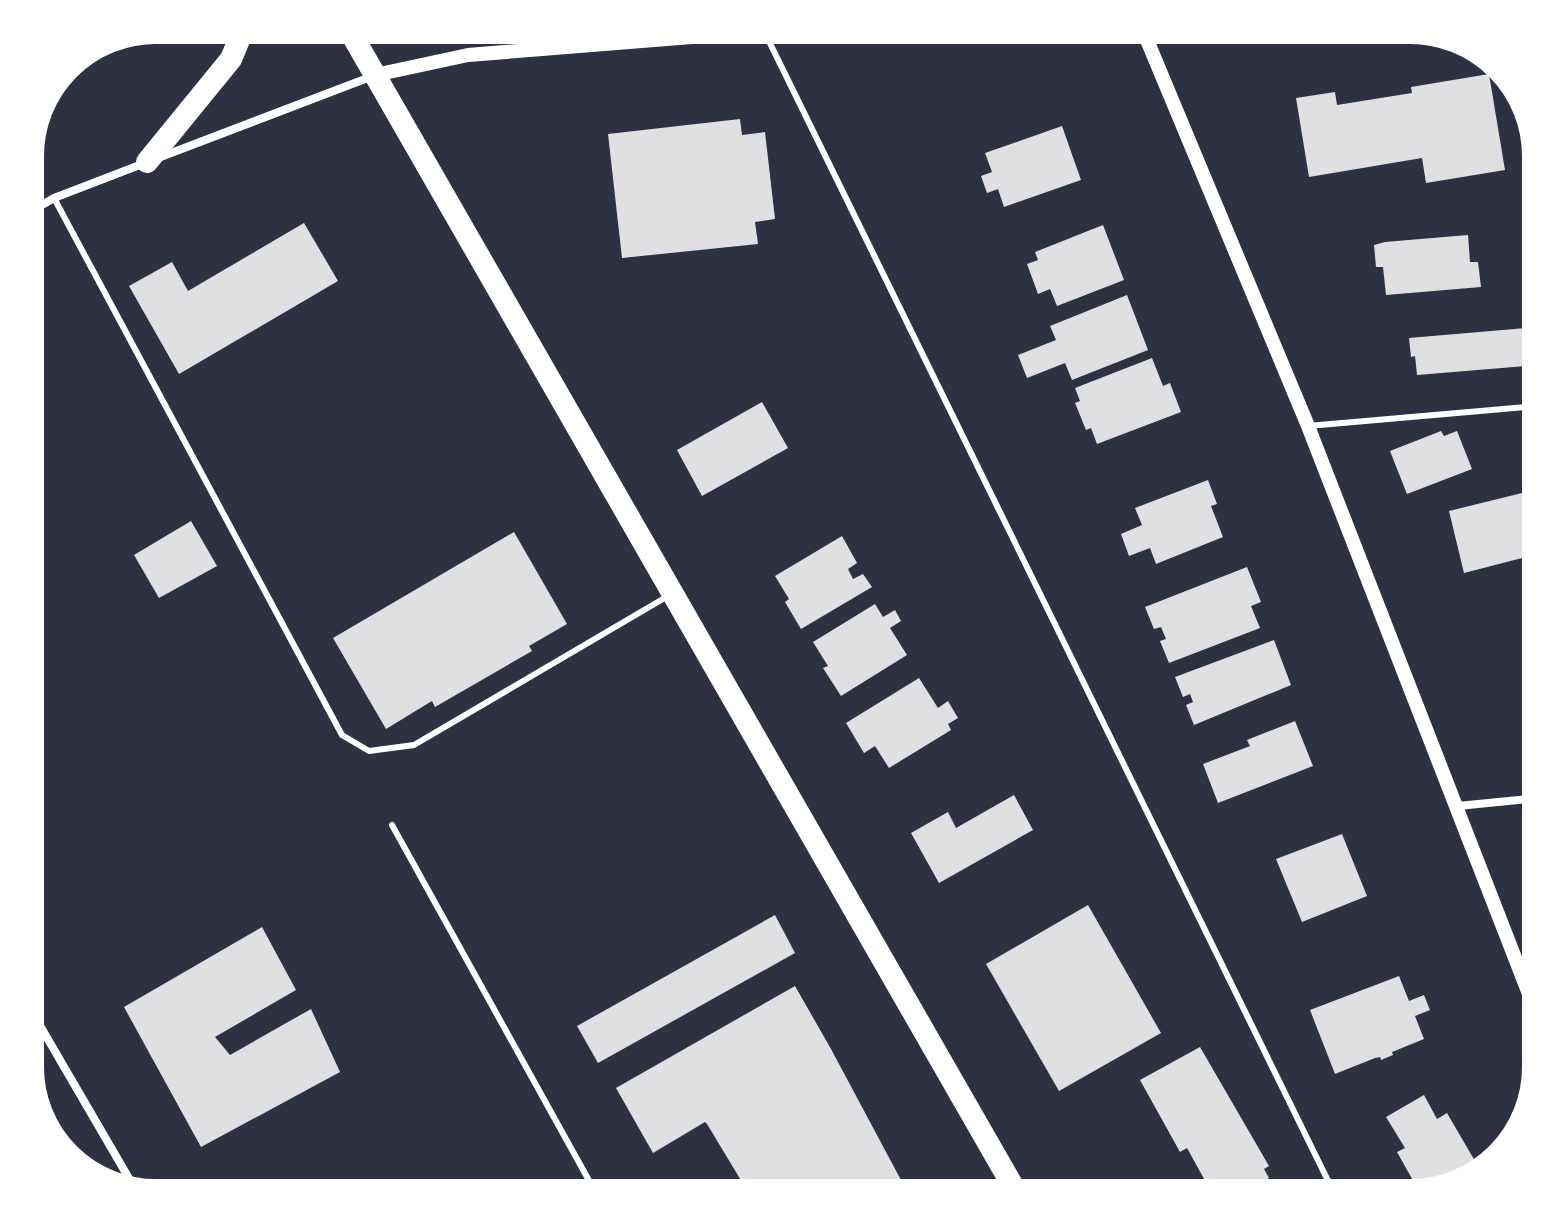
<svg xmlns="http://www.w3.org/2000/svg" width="1566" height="1223" font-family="'Roboto Condensed',sans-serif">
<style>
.building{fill:#e0e0e3}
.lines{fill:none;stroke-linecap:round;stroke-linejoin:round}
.service{stroke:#fff;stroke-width:6}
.minor{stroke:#fff;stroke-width:8}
.tertiary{stroke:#fff;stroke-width:14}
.trunk{stroke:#fff;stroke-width:22}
.rim{fill:none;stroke:#fff;stroke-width:4}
</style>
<rect width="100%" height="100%" fill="#2d3142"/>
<g class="building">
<path d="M1489,74L1505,170L1426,183L1422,158L1309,177L1296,98L1335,92L1337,105L1412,93L1411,87Z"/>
<path d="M740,119L742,135L765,132L775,219L755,222L758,244L622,258L608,134Z"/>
<path d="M1062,126L1081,180L1004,207L998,189L987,193L981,176L992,172L985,153Z"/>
<path d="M304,223L338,281L179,374L129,286L172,262L188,291Z"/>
<path d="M1103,225L1124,280L1057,306L1050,289L1038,294L1027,264L1038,260L1035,252Z"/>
<path d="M1468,235L1470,262H1478L1481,287L1386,295L1383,267H1376L1374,245L1385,242Z"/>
<path d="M1127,295L1148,350L1072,380L1065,363L1027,378L1018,355L1056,340L1050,326Z"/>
<path d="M1538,327V365L1417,375L1415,356L1411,357L1409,338Z"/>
<path d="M1152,358L1163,386L1170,383L1181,412L1097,444L1091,428L1086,430L1075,403L1080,401L1075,388Z"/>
<path d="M762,402L788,448L702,496L677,450Z"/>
<path d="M1441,431L1444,436L1457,431L1472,469L1407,494L1390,451Z"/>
<path d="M1208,480L1217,504L1211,506L1223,537L1156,564L1150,548L1129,556L1121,534L1142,525L1135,508Z"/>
<path d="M1522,493L1523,497L1538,493V554L1464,573L1449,511Z"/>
<path d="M191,521L217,566L159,598L134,555Z"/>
<path d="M514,532L567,624L529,646L532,651L435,707L432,701L386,729L333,638Z"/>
<path d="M842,536L857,563L848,569L853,579L863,574L872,587L801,629L785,602L789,599L775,576Z"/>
<path d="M1247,567L1261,602L1251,606L1260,628L1169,663L1160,641L1166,639L1161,627L1154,629L1145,607Z"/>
<path d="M875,604L883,617L895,610L901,621L890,628L907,655L841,696L823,668L828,666L813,642Z"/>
<path d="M1538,625V667L1523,631Z"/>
<path d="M1274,640L1291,685L1194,725L1186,705L1193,702L1190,694L1183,697L1175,677Z"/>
<path d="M919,678L938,708L948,701L958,718L948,724L951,730L889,768L875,746L864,753L846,723Z"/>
<path d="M1295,721L1313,766L1218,803L1203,764L1250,746L1247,740Z"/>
<path d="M1014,795L1033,830L939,883L911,833L948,812L956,828Z"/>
<path d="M1342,834L1367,896L1302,922L1276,859Z"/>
<path d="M1088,905L1161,1033L1059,1091L986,964Z"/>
<path d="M775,915L795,953L598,1063L577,1026Z"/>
<path d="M262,927L296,990L215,1037L230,1055L311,1009L340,1072L201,1147L124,1007Z"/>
<path d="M1399,976L1409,1001L1424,995L1430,1010L1415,1016L1424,1039L1392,1052L1393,1055L1381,1060L1380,1057L1375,1058L1335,1074L1310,1010Z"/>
<path d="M795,986L831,1049L909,1195H740L738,1192L745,1187L707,1124L705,1122L653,1153L616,1088Z"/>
<path d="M1200,1047L1269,1166L1264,1169L1269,1178L1239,1195H1213L1187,1148L1180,1152L1140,1080Z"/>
<path d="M1424,1095L1437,1119L1447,1113L1479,1168L1457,1181L1459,1184L1420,1193L1397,1152L1405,1148L1386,1117Z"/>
<path d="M372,1183L379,1195H350Z"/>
</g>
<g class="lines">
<g class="service">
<path d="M764,31L1335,1195"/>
<path d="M54,198L342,735L369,751L414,745L668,596"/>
<path d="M1308,426L1538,406"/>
<path d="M392,825L597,1195"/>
</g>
<g class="minor">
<path d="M158,158L373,76"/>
<path d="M28,213L54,198L145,163"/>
<path d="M1458,806L1538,798"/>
<path d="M28,1005L134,1187"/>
</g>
<g class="tertiary">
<path d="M1142,28L1308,426L1538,1017"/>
<path d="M375,75L468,55L805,28"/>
</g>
<g class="trunk">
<path d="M348,28L1018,1195"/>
<path d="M147,162L231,59L244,28"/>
</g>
</g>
<path d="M0 0H1566V1223H0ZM156 42H1410A114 114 0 0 1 1524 156V1067A114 114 0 0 1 1410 1181H156A114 114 0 0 1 42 1067V156A114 114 0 0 1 156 42Z" fill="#fff" fill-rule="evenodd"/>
<path class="rim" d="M156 42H1410A114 114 0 0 1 1524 156V1067A114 114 0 0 1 1410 1181H156A114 114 0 0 1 42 1067V156A114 114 0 0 1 156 42Z"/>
</svg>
